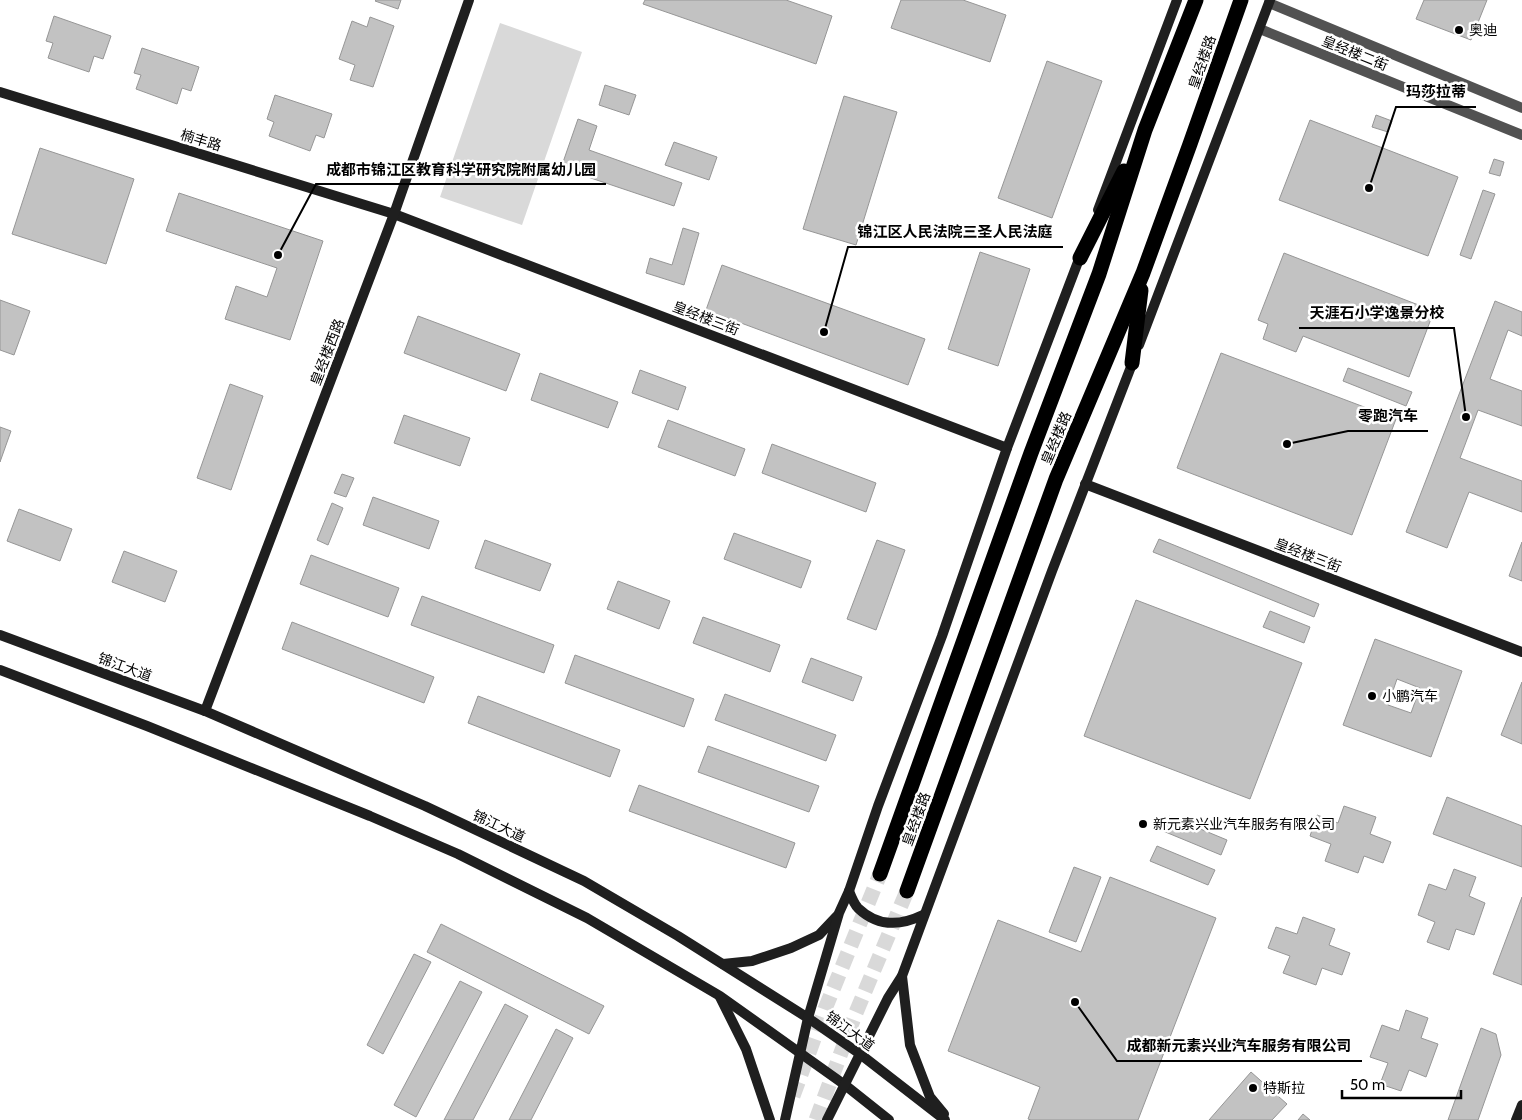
<svg xmlns="http://www.w3.org/2000/svg" width="1522" height="1120" font-family="Cabin,'Noto Sans SC',sans-serif">
<style>
.green{fill:#d9d9d9}
.building{fill:#c2c2c2;stroke:#969696;fill-rule:evenodd}
.lines{fill:none;stroke-linecap:round;stroke-linejoin:round}
.highway-tunnel{stroke:#d9d9d9;stroke-width:15;stroke-dasharray:15 8;stroke-linecap:butt}
.street{stroke:#525252;stroke-width:10}
.secondary{stroke:#1f1f1f;stroke-width:10}
.highway{stroke:#000;stroke-width:15}
.poi-dot{fill:#000;stroke:#fff;stroke-width:2}
.labels{text-anchor:middle;dominant-baseline:central;stroke-width:5;stroke-linejoin:round;paint-order:stroke}
.poi-label{font-size:14px;fill:#000;stroke:#fff;text-anchor:start}
.street-label{font-size:14px;fill:#000;stroke:#fff}
.leader{fill:none;stroke:#000;stroke-width:2}
.callout-dot{fill:#000;stroke:#fff;stroke-width:2}
.callout-label{font-size:15px;text-anchor:middle;font-weight:bold;fill:#000;stroke:#fff;stroke-width:5;stroke-linejoin:round;paint-order:stroke}
</style>
<rect width="100%" height="100%" fill="#fff"/>
<path class="green" d="M500,23L582,52L522,225L440,197Z"/>
<g class="building">
<path d="M376,0H401L398,9L375,1Z"/>
<path d="M645,0H786L832,16L816,64L643,4Z"/>
<path d="M901,0H963L1006,15L990,62L891,28Z"/>
<path d="M1424,0H1487L1471,40L1416,19Z"/>
<path d="M54,16L111,36L103,59L94,56L89,72L48,58L53,43L46,41Z"/>
<path d="M370,17L394,26L373,87L350,80L355,65L339,59L352,21L367,27Z"/>
<path d="M142,48L199,67L191,91L182,88L177,104L136,89L141,75L134,73Z"/>
<path d="M1047,61L1102,81L1052,218L998,198Z"/>
<path d="M605,85L636,95L629,115L599,105Z"/>
<path d="M275,95L332,114L324,138L316,135L310,151L269,136L274,122L267,119Z"/>
<path d="M844,96L897,112L856,245L803,229Z"/>
<path d="M1376,115L1392,121L1388,132L1372,127Z"/>
<path d="M578,119L597,126L589,150L682,183L674,206L561,168Z"/>
<path d="M1310,120L1458,177L1428,256L1279,200Z"/>
<path d="M674,142L717,157L709,180L665,165Z"/>
<path d="M40,148L134,179L106,264L12,234Z"/>
<path d="M1494,159L1504,162L1500,176L1489,173Z"/>
<path d="M1483,190L1495,194L1471,259L1460,255Z"/>
<path d="M179,193L323,241L290,340L225,319L236,286L267,297L277,268L166,231Z"/>
<path d="M683,228L699,233L684,285L646,273L650,258L672,265Z"/>
<path d="M980,252L1030,269L998,366L948,349Z"/>
<path d="M1284,253L1434,311L1409,377L1303,336L1296,352L1263,339L1268,324L1258,320Z"/>
<path d="M722,265L925,339L908,385L706,310Z"/>
<path d="M0,300L30,311L14,355L0,350Z"/>
<path d="M1495,301L1522,312V336L1508,330L1490,379L1522,391V426L1478,410L1460,458L1522,481V512L1469,492L1447,548L1406,532Z"/>
<path d="M418,316L520,354L506,391L404,353Z"/>
<path d="M1221,353L1396,419L1352,535L1177,468Z"/>
<path d="M1348,368L1412,392L1406,406L1343,381Z"/>
<path d="M640,370L686,387L678,410L632,393Z"/>
<path d="M540,373L618,402L608,428L531,400Z"/>
<path d="M230,384L263,396L231,490L197,478Z"/>
<path d="M404,415L470,438L460,466L394,443Z"/>
<path d="M668,420L745,449L735,476L658,447Z"/>
<path d="M0,427L11,431L0,462Z"/>
<path d="M772,444L876,483L866,512L762,473Z"/>
<path d="M342,474L354,478L346,497L334,493Z"/>
<path d="M373,497L439,521L429,549L363,525Z"/>
<path d="M332,503L343,508L328,545L317,540Z"/>
<path d="M19,509L72,529L60,561L7,541Z"/>
<path d="M734,533L811,561L801,588L724,559Z"/>
<path d="M1159,539L1319,604L1314,617L1153,552Z"/>
<path d="M485,540L551,564L540,591L475,568Z"/>
<path d="M877,540L905,550L876,630L847,619Z"/>
<path d="M1522,542V581L1509,576Z"/>
<path d="M124,551L177,571L165,602L112,582Z"/>
<path d="M311,555L399,588L388,617L300,584Z"/>
<path d="M618,581L670,601L659,629L607,609Z"/>
<path d="M422,596L554,645L544,673L411,625Z"/>
<path d="M1136,600L1302,663L1250,799L1084,736Z"/>
<path d="M1270,611L1310,627L1304,643L1263,627Z"/>
<path d="M703,617L780,645L770,672L693,643Z"/>
<path d="M292,622L434,677L424,703L282,649Z"/>
<path d="M1375,639L1462,671L1431,757L1343,725ZM1397,679L1420,688L1411,713L1388,705Z"/>
<path d="M575,655L694,699L684,727L565,683Z"/>
<path d="M811,658L862,677L853,701L802,682Z"/>
<path d="M1522,682V744L1501,735Z"/>
<path d="M725,694L836,735L826,761L715,720Z"/>
<path d="M478,696L620,750L610,777L468,723Z"/>
<path d="M708,746L819,786L809,812L698,772Z"/>
<path d="M639,785L795,843L786,868L629,811Z"/>
<path d="M1447,797L1522,826V867L1433,834Z"/>
<path d="M1344,806L1376,817L1370,834L1391,842L1383,863L1364,856L1358,873L1325,861L1331,844L1310,836L1317,815L1338,823Z"/>
<path d="M1169,816L1227,840L1221,855L1163,831Z"/>
<path d="M1157,846L1215,870L1208,885L1150,861Z"/>
<path d="M1074,867L1101,877L1076,942L1049,932Z"/>
<path d="M1454,869L1476,877L1469,896L1485,903L1474,935L1456,929L1449,950L1427,942L1435,922L1418,915L1429,884L1446,890Z"/>
<path d="M1110,877L1216,918L1138,1120H1031L1028,1119L1040,1087L948,1051L998,920L1081,952Z"/>
<path d="M1522,897V985L1493,974Z"/>
<path d="M1303,917L1335,929L1329,945L1350,953L1342,975L1322,968L1316,985L1283,973L1290,956L1268,948L1276,927L1297,934Z"/>
<path d="M441,924L604,1006L589,1034L427,952Z"/>
<path d="M414,954L431,962L383,1054L367,1045Z"/>
<path d="M460,981L482,992L416,1117L394,1105Z"/>
<path d="M505,1004L528,1016L473,1120H444Z"/>
<path d="M1406,1010L1428,1018L1421,1038L1438,1044L1426,1077L1409,1070L1401,1091L1380,1084L1388,1063L1370,1057L1382,1025L1399,1031Z"/>
<path d="M1481,1028L1496,1034L1501,1055L1478,1120H1448Z"/>
<path d="M556,1029L573,1038L531,1120H509Z"/>
<path d="M1251,1072L1287,1104L1272,1120H1209Z"/>
<path d="M1303,1114L1310,1120H1298Z"/>
</g>
<g class="lines">
<g class="highway-tunnel">
<path d="M793,1096L825,1009L880,874"/>
<path d="M816,1120L855,1015L907,891"/>
</g>
<g class="street">
<path d="M1269,3L1522,108"/>
<path d="M1260,29L1522,135"/>
</g>
<g class="secondary">
<path d="M0,92L394,214L1007,448"/>
<path d="M1098,210L1177,0"/>
<path d="M1139,345L1270,0"/>
<path d="M1085,484L1522,652"/>
<path d="M0,635L205,711L425,806L584,881L678,936L808,1018L860,1054L945,1120"/>
<path d="M0,670L147,726L370,816L458,854L587,918L720,996L845,1085L889,1120"/>
<path d="M205,711L394,214L469,0"/>
<path d="M849,891C851,896 854,904 858,908C878,927 900,926 923,915"/>
<path d="M723,964L752,961L791,948L819,935L837,916"/>
<path d="M902,976L910,1045L930,1097L944,1114"/>
<path d="M720,997L746,1049L770,1120"/>
<path d="M785,1120L808,1018L839,913L849,891L878,806L942,636L1007,448L1081,254"/>
<path d="M827,1120L888,998L902,976L1052,571L1134,359"/>
<path d="M1516,1120L1522,1105"/>
</g>
<g class="highway">
<path d="M1080,258L1124,171"/>
<path d="M1132,363L1141,290"/>
<path d="M880,874L1031,453L1099,274L1145,130L1196,0"/>
<path d="M907,891L1056,479L1143,273L1190,144L1241,0"/>
</g>
</g>
<g class="poi-dot">
<circle cx="1459" cy="30" r="5"/>
<circle cx="1372" cy="696" r="5"/>
<circle cx="1143" cy="824" r="5"/>
<circle cx="1253" cy="1088" r="5"/>
</g>
<g class="labels">
<g class="poi-label">
<text x="1469" y="30">奥迪</text>
<text x="1382" y="696">小鹏汽车</text>
<text x="1153" y="824">新元素兴业汽车服务有限公司</text>
<text x="1263" y="1088">特斯拉</text>
</g>
<g class="street-label">
<text transform="translate(1355 53) rotate(22)">皇经楼二街</text>
<text transform="translate(1202 62) rotate(-71)">皇经楼路</text>
<text transform="translate(201 140) rotate(17)">楠丰路</text>
<text transform="translate(706 318) rotate(21)">皇经楼三街</text>
<text transform="translate(327 352) rotate(-69)">皇经楼西路</text>
<text transform="translate(1056 438) rotate(-67)">皇经楼路</text>
<text transform="translate(1308 555) rotate(21)">皇经楼三街</text>
<text transform="translate(125 667) rotate(20)">锦江大道</text>
<text transform="translate(916 819) rotate(-70)">皇经楼路</text>
<text transform="translate(499 826) rotate(25)">锦江大道</text>
<text transform="translate(850 1031) rotate(36)">锦江大道</text>
</g>
</g>
<path class="leader" d="M1369 188L1396 107H1476M278 255L316 184H606M824 332L848 247H1063M1466 417L1454 328H1299M1287 444L1348 431H1428M1075 1002L1117 1061H1362"/>
<g class="callout-dot">
<circle cx="1369" cy="188" r="5"/>
<circle cx="278" cy="255" r="5"/>
<circle cx="824" cy="332" r="5"/>
<circle cx="1466" cy="417" r="5"/>
<circle cx="1287" cy="444" r="5"/>
<circle cx="1075" cy="1002" r="5"/>
</g>
<g class="callout-label">
<text x="1436" y="97">玛莎拉蒂</text>
<text x="461" y="175">成都市锦江区教育科学研究院附属幼儿园</text>
<text x="955" y="237">锦江区人民法院三圣人民法庭</text>
<text x="1377" y="318">天涯石小学逸景分校</text>
<text x="1388" y="421">零跑汽车</text>
<text x="1239" y="1051">成都新元素兴业汽车服务有限公司</text>
</g>
<path d="M1342 1090v8h119v-8" fill="none" stroke="#000000" stroke-width="2.5"/>
<text x="1350" y="1090" font-size="15" fill="#000000" stroke="#ffffff" stroke-width="4" paint-order="stroke">50 m</text>
</svg>
